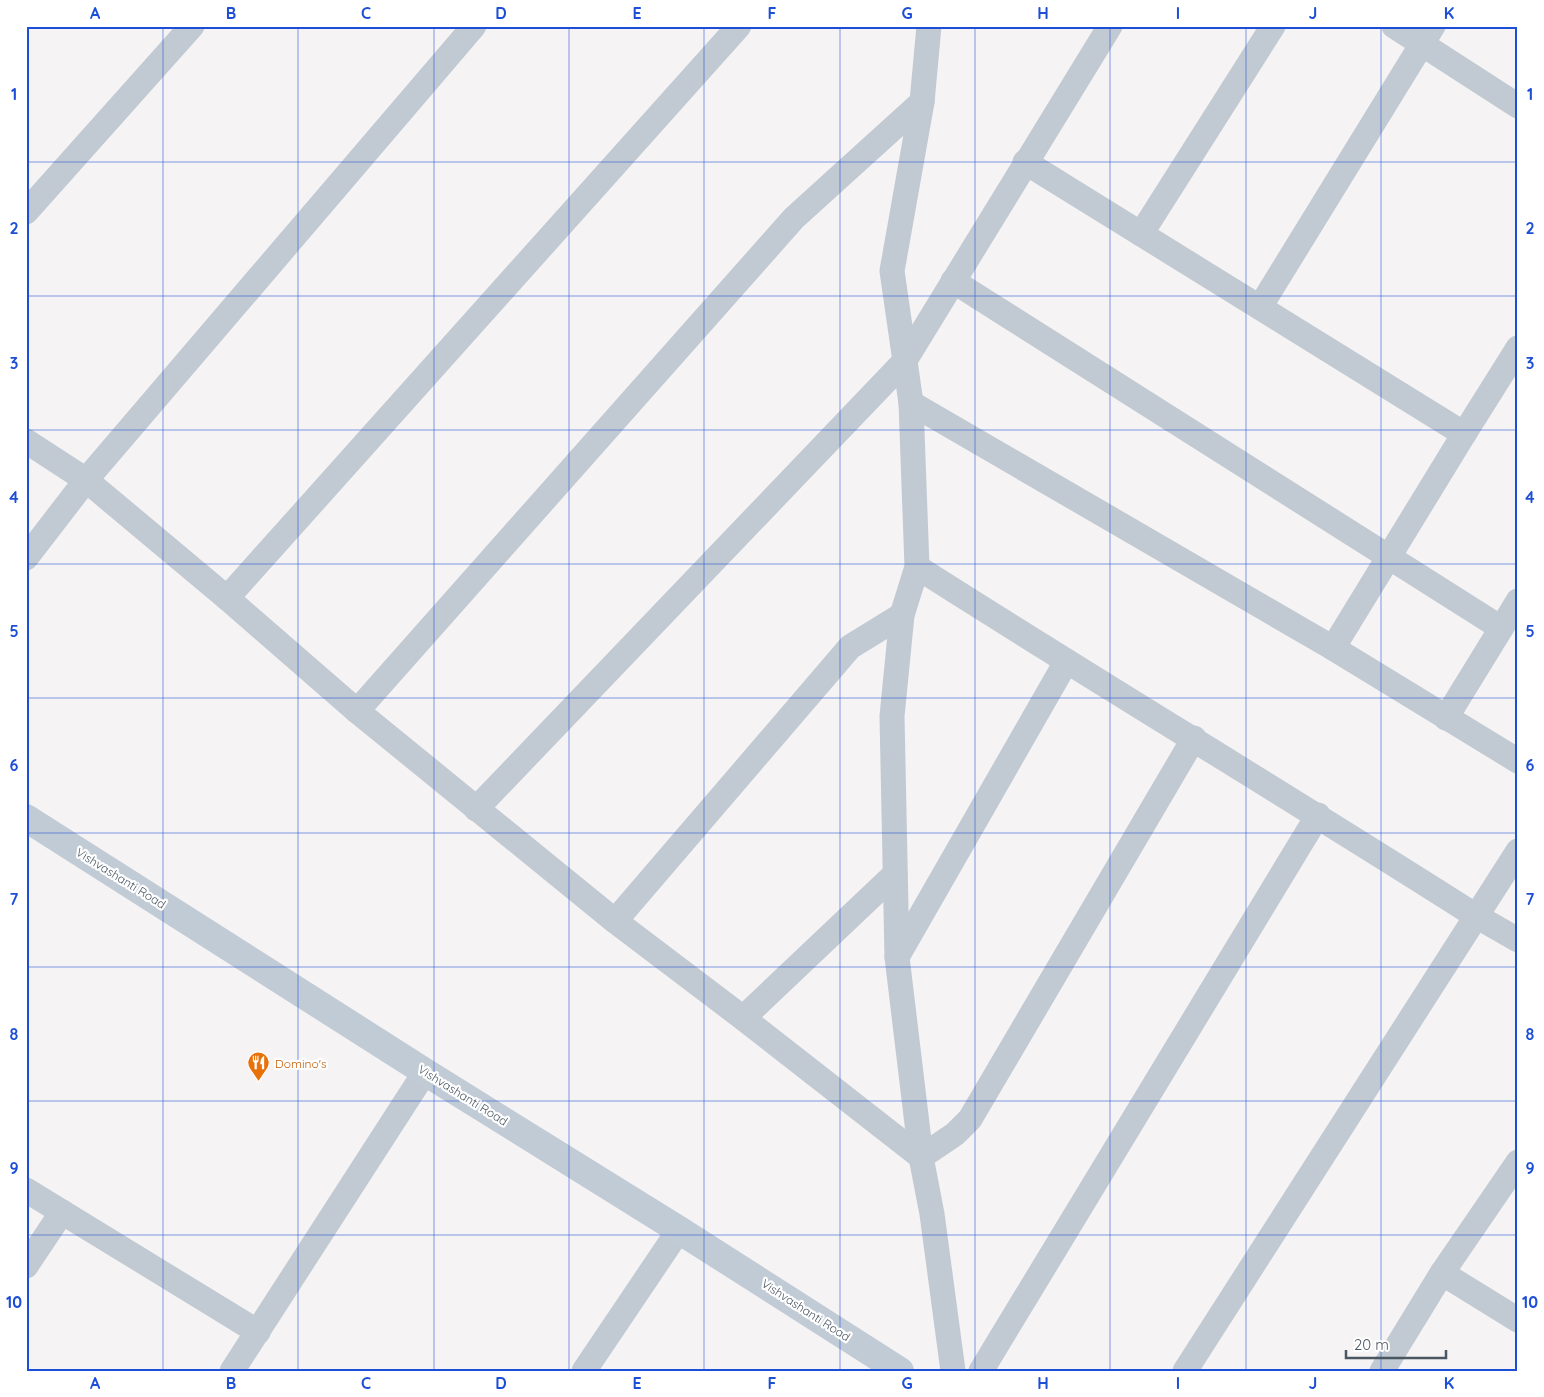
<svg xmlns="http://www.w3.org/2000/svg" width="1544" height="1397" font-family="Quicksand,sans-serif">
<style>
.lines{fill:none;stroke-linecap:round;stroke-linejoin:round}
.street{stroke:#c1cad2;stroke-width:25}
.secondary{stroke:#c1cbd6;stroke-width:28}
.grid{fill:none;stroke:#1d4ed8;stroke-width:1;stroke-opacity:0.55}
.labels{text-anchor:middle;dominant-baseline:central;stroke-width:4.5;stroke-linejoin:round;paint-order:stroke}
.street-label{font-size:12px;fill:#4a5661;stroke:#fff}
.food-label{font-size:12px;fill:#c56008;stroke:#fff;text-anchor:start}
.neatline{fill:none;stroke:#1d4ed8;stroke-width:2}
.grid-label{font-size:16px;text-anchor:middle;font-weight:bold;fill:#1d4ed8}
</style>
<rect width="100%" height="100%" fill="#f5f3f3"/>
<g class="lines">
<g class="street">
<path d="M929,26L922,102L892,271L911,403L917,567L902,615L892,716L897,957L921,1157L932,1214L953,1371"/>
<path d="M1394,26L1518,106"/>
<path d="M1025,162L1464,434"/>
<path d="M26,212L192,26"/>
<path d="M1141,234L1273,26"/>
<path d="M953,281L1501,628"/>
<path d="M1260,307L1433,26"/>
<path d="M911,403L1333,648L1518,761"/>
<path d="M26,441L86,480L227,598L357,711L615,921L743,1018L921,1157L955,1134L970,1119L1194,738"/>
<path d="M26,558L86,480L474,26"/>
<path d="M917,567C1102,685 1291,798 1476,916L1518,940"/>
<path d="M227,598L739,26"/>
<path d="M1333,648L1464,434L1518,348"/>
<path d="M357,711L794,218L922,102"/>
<path d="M1446,718L1518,601"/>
<path d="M476,809L904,362L1110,26"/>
<path d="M615,921L850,647L902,615"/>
<path d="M897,957L1066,662"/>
<path d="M743,1018L895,874"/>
<path d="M26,1190L258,1332"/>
<path d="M26,1266L62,1212"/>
<path d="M1442,1273L1518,1320"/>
<path d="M232,1371L425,1072"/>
<path d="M584,1371L679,1230"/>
<path d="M981,1371L1318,815"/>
<path d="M1185,1371L1518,851"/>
<path d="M1382,1371L1442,1273L1518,1162"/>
</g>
<path class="secondary" d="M26,818L425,1072L679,1230L900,1371"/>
</g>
<path class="grid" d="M163,26V1371M298,26V1371M434,26V1371M569,26V1371M704,26V1371M840,26V1371M975,26V1371M1110,26V1371M1246,26V1371M1381,26V1371M26,162H1518M26,296H1518M26,430H1518M26,564H1518M26,698H1518M26,833H1518M26,967H1518M26,1101H1518M26,1235H1518"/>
<defs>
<symbol id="restaurant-pin" viewBox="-11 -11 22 30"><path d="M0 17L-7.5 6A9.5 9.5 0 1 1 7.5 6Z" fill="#e8710a" stroke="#fff"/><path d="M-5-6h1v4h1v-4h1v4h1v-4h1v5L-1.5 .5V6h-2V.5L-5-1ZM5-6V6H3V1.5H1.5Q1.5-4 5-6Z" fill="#fff"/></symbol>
</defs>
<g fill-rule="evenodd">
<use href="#restaurant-pin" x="246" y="1050" width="25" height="34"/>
</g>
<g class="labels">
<g class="street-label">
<text transform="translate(121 878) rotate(32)">Vishvashanti Road</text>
<text transform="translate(463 1095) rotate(32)">Vishvashanti Road</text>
<text transform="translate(806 1310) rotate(33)">Vishvashanti Road</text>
</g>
<g class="food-label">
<text x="275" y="1063">Domino's</text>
</g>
</g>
<rect width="1544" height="1397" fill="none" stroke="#ffffff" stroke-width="55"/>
<path d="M1346 1350v8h100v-8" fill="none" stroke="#4a5661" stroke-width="2.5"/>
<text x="1354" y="1350" font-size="15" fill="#4a5661" stroke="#ffffff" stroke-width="4" paint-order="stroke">20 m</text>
<rect x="28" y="28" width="1488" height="1342" class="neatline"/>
<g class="grid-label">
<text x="95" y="19">A</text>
<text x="231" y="19">B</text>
<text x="366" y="19">C</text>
<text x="501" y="19">D</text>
<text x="637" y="19">E</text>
<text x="772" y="19">F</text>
<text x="907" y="19">G</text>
<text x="1043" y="19">H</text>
<text x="1178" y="19">I</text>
<text x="1313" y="19">J</text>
<text x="1449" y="19">K</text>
<text x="14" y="100">1</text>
<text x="1530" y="100">1</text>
<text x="14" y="234">2</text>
<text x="1530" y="234">2</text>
<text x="14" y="369">3</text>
<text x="1530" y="369">3</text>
<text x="14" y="503">4</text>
<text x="1530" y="503">4</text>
<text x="14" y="637">5</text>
<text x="1530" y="637">5</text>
<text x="14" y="771">6</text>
<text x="1530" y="771">6</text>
<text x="14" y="905">7</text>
<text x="1530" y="905">7</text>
<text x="14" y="1040">8</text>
<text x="1530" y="1040">8</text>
<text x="14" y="1174">9</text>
<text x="1530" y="1174">9</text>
<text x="14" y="1308">10</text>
<text x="1530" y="1308">10</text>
<text x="95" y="1389">A</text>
<text x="231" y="1389">B</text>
<text x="366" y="1389">C</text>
<text x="501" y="1389">D</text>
<text x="637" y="1389">E</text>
<text x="772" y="1389">F</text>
<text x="907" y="1389">G</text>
<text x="1043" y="1389">H</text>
<text x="1178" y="1389">I</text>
<text x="1313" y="1389">J</text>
<text x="1449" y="1389">K</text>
</g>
</svg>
